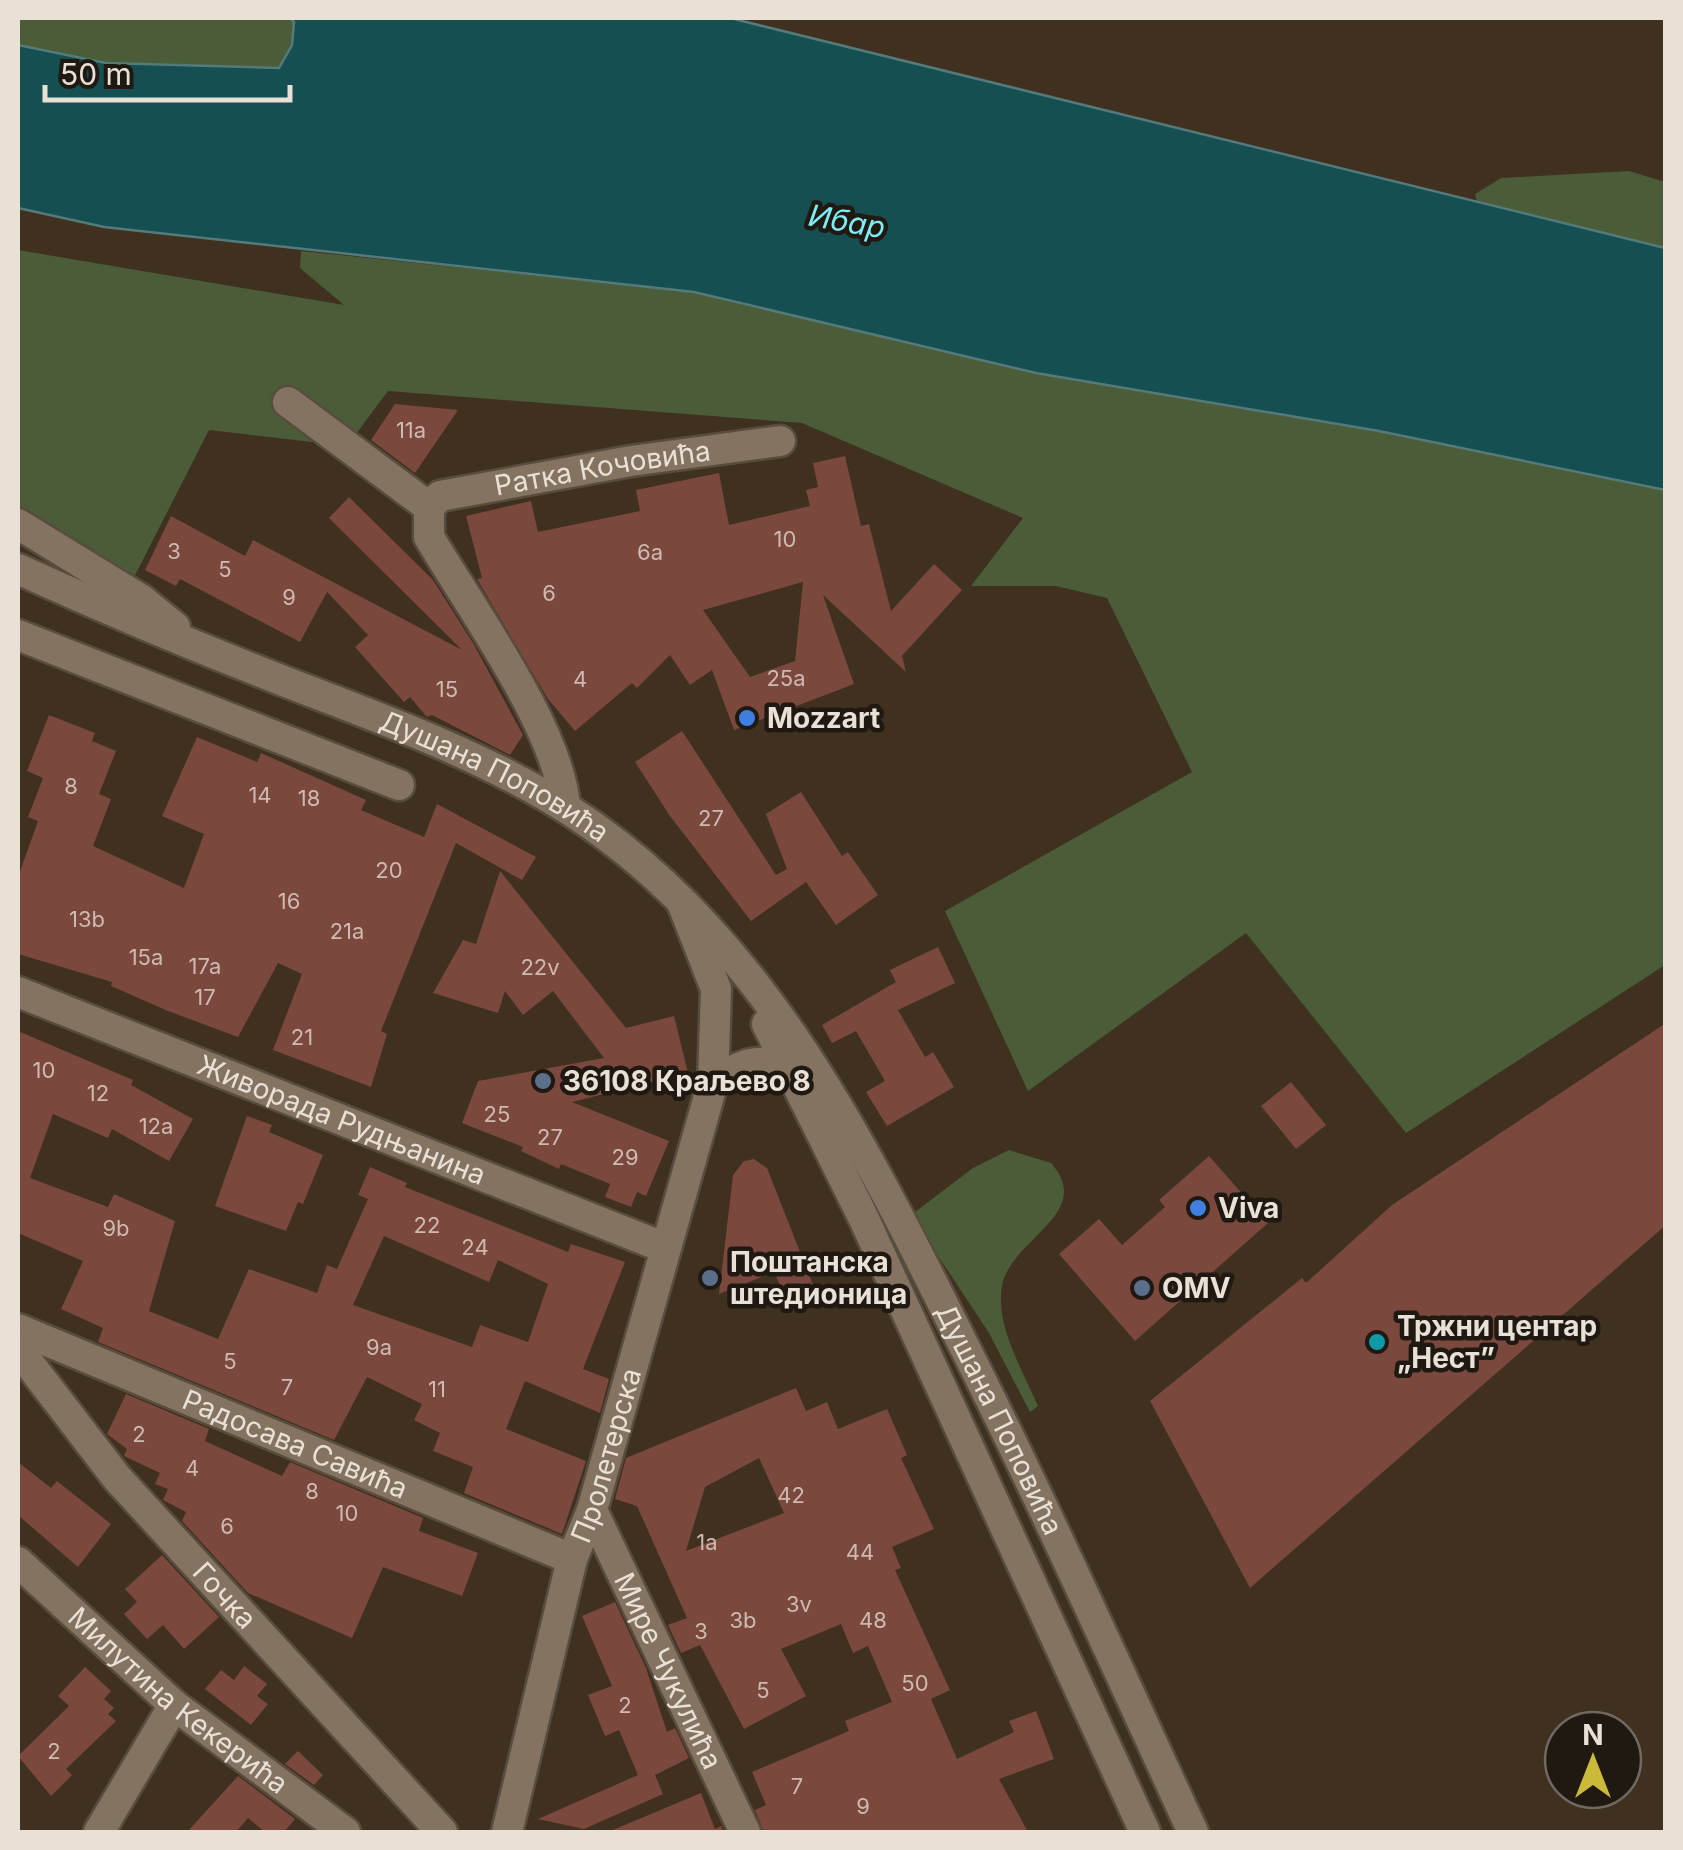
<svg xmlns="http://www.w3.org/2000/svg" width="1683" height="1850" font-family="Inter,sans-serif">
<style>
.green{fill:#4a5d38}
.water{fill:#154f52;stroke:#557a7a;stroke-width:2.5}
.building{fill:#7b483e;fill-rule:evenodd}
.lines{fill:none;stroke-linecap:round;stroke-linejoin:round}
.minor-casing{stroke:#584c3e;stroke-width:35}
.secondary-casing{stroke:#584c3e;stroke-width:35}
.minor{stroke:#847361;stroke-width:30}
.secondary{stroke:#847361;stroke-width:30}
.shop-dot{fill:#3f7fe0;stroke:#201912;stroke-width:4}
.service-dot{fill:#5c6f8a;stroke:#201912;stroke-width:4}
.culture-dot{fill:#0f9aa8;stroke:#201912;stroke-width:4}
.labels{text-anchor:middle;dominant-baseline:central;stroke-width:9;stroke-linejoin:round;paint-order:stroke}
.number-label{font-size:22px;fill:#cebab0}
.street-label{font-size:28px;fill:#e9e0d6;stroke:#201912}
.poi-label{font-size:28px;font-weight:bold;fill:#e9e0d6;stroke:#201912;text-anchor:start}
.water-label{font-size:30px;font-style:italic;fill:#7fedf5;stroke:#201912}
</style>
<rect width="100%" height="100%" fill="#3f3020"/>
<g class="green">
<path d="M18,18H290L294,22L292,45L279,68L106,63L18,45Z"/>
<path d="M1629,171L1665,182V248L1477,201L1475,194L1501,178Z"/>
<path d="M18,250L344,305L300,268L301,251L694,292L1036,373L1379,431L1665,490V965L1406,1133L1246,933L1028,1091L945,911L1192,772L1107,598L1056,586H971L1023,518L802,423L388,391L347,446L209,430L127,591L18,524Z"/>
<path d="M1009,1150L1051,1163C1096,1214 1010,1239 1002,1286C995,1326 1023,1371 1038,1406L1030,1412L989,1333L911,1215L973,1168Z"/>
</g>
<path class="water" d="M290,18H730L1665,248V490L1379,431L1036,373L694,292L104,227L18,208V45L106,63L279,68L292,45L294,22Z"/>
<g class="building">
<path d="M395,404L458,410L415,473L371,440Z"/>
<path d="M845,456L861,526L869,524L891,611L934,564L962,590L902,656L906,672L823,595L854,684L734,730L712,670L690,685L670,655L637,688L632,683L575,731L548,699L477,579L482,578L466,516L531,501L538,532L640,511L636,490L719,473L729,525L810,506L806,490L818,487L813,463ZM803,582L795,661L750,677L703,610Z"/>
<path d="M349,497L433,580L473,643L523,735L510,755L432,715L427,717L410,697L404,702L355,647L368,635L327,592L300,642L180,579L176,586L145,570L171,516L245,556L253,540L462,650L329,518Z"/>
<path d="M49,715L95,733L92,741L116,751L99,794L111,799L93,846L184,888L204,834L162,816L197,737L257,762L261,753L366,800L361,810L424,837L437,804L536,857L522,880L456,843L381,1031L387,1034L371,1087L273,1050L302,974L278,963L238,1037L168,1011L111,986L112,982L18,954V877L38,821L28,817L43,778L27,771Z"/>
<path d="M682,731L776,875L787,869L766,814L801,792L842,856L848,852L878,895L836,925L806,882L751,921L670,816L635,762Z"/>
<path d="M500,871L626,1028L674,1016L688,1073L572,1102L669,1141L646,1196L637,1192L631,1207L605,1197L610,1184L561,1164L559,1169L521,1151L523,1147L462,1123L478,1081L604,1058L553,991L523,1015L505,991L498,1013L433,993L463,940L476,944Z"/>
<path d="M938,947L955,983L898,1010L925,1057L933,1052L954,1087L887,1126L866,1092L885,1081L856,1031L832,1043L822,1025L896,982L890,970Z"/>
<path d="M1666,1023V1225L1250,1588L1150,1401L1302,1278L1306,1283L1392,1205Z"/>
<path d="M18,1031L133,1080L131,1085L193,1119L169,1161L112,1129L108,1138L53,1114L30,1178L108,1207L114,1194L175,1221L149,1311L218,1339L249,1269L317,1293L327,1265L337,1269L368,1199L358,1195L370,1167L407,1183L405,1187L568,1252L571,1244L625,1262L583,1369L609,1379L600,1413L525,1381L506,1429L586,1461L562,1534L464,1493L473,1467L433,1451L440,1433L414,1420L422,1404L367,1377L334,1440L98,1342L103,1328L61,1309L83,1261L18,1233ZM384,1236L489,1282L498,1260L548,1284L528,1342L480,1325L472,1347L353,1305Z"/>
<path d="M1291,1082L1326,1125L1296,1149L1261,1106Z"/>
<path d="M247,1116L272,1125L269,1132L323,1155L303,1204L298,1202L286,1231L215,1206Z"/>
<path d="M1209,1156L1268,1223L1135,1341L1059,1254L1099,1219L1122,1245L1165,1207L1159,1200Z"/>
<path d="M754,1159L767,1168L813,1285L786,1298L774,1272L719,1294L733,1175L744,1161Z"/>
<path d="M796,1388L806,1411L827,1402L838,1429L887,1409L907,1455L901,1458L934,1529L892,1547L901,1568L895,1570L950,1690L931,1699L957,1759L1014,1732L1009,1721L1036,1711L1054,1759L999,1779L1028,1832H764L755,1810L766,1805L752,1772L849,1731L845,1721L892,1702L868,1646L853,1653L841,1624L781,1649L806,1696L744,1729L700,1645L681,1653L668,1625L687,1618L637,1506L615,1499L626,1458ZM759,1458L784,1513L686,1551L705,1487Z"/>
<path d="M126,1394L209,1429L205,1441L282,1476L290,1462L423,1518L419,1531L478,1553L462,1596L383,1567L352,1638L248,1593L182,1521L186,1512L163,1500L168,1489L155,1484L160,1473L124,1456L127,1449L107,1434Z"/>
<path d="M18,1462L51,1488L57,1481L111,1524L78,1567L18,1515Z"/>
<path d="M162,1555L219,1617L184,1649L163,1625L147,1639L124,1614L137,1602L125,1589Z"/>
<path d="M615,1602L646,1668L667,1732L675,1728L689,1758L655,1775L663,1794L584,1829L538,1819L638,1775L619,1730L605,1736L588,1695L612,1686L582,1616Z"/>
<path d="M244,1666L267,1684L257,1696L268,1704L251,1725L205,1689L221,1670L234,1680Z"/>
<path d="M85,1667L111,1691L104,1699L114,1708L108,1714L116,1721L66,1769L72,1775L51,1796L18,1756L69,1706L58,1696Z"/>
<path d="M298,1751L323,1775L314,1785L285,1764Z"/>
<path d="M238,1776L295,1819L284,1832H265L248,1818L236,1832H187Z"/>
<path d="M701,1793L715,1829L721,1826L724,1832H608Z"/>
</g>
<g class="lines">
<defs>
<g id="minor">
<path d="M288,402L429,507"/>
<path d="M18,635L399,785"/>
<path id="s1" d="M565,807C560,730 470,607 429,537V507L440,496L631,461L780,441"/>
<path id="s2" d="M18,992L663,1247"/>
<path d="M713,1082C740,1065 760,1055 790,1070"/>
<path id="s3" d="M18,1329L572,1559"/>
<path id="s4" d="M18,1349L117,1478L442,1832"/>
<path id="s5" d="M592,1510L745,1832"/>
<path id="s6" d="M18,1562L174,1705L345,1832"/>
<path d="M99,1832L174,1705"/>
<path id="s7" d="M507,1832L572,1559L592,1510L713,1082L716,989L683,905"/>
</g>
<g id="secondary">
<path d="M18,524L142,600L175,627"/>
<path id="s8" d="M18,569C106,609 196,647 286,682C379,718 485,756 569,810C760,932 862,1142 960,1338C1042,1500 1117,1667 1193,1832"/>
<path d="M767,1024L864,1219L1145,1832"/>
</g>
</defs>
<use href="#minor" class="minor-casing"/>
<use href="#secondary" class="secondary-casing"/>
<use href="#minor" class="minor"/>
<use href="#secondary" class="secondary"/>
</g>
<g class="shop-dot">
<circle cx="747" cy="718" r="10"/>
<circle cx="1198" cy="1208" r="10"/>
</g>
<g class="service-dot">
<circle cx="543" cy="1081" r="10"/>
<circle cx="710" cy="1278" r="10"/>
<circle cx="1142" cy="1288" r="10"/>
</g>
<circle class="culture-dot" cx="1377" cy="1342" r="10"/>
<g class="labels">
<g class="number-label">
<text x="411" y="430">11a</text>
<text x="785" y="539">10</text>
<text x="174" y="551">3</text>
<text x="650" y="552">6a</text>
<text x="225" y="569">5</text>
<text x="549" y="593">6</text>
<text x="289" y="597">9</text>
<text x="786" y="678">25a</text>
<text x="580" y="679">4</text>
<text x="447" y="689">15</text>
<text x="71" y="786">8</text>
<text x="260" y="795">14</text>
<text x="309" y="798">18</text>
<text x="711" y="818">27</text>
<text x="389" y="870">20</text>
<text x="289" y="901">16</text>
<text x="87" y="919">13b</text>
<text x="347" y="931">21a</text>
<text x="146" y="957">15a</text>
<text x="205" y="966">17a</text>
<text x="540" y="967">22v</text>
<text x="205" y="997">17</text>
<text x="302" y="1037">21</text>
<text x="44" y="1070">10</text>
<text x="98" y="1093">12</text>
<text x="497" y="1114">25</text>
<text x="156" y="1126">12a</text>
<text x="550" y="1137">27</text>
<text x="625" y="1157">29</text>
<text x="427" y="1225">22</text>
<text x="116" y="1228">9b</text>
<text x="475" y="1247">24</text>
<text x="379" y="1347">9a</text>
<text x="230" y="1361">5</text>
<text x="287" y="1387">7</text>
<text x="437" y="1389">11</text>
<text x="139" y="1434">2</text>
<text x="192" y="1468">4</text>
<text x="312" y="1491">8</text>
<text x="791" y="1495">42</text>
<text x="347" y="1513">10</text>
<text x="227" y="1526">6</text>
<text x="707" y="1542">1a</text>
<text x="860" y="1552">44</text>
<text x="799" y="1604">3v</text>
<text x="743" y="1620">3b</text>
<text x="873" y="1620">48</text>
<text x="701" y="1631">3</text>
<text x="915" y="1683">50</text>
<text x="763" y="1690">5</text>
<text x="625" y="1705">2</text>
<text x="54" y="1751">2</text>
<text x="797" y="1786">7</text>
<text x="863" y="1806">9</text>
</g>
<g class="street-label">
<text stroke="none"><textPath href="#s1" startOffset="515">Ратка Кочовића</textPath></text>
<text stroke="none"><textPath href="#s8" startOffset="520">Душана Поповића</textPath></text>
<text stroke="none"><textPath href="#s2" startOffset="348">Живорада Рудњанина</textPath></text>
<text stroke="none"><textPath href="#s8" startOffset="1358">Душана Поповића</textPath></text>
<text stroke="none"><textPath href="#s3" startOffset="300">Радосава Савића</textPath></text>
<text stroke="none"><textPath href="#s7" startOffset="390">Пролетерска</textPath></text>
<text stroke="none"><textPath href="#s4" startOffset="322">Гочка</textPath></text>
<text stroke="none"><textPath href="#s5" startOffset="178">Мире Чукулића</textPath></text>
<text stroke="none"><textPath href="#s6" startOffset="212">Милутина Кекерића</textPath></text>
</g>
<g class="poi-label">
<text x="767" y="718">Mozzart</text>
<text x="563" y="1081">36108 Краљево 8</text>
<text x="1218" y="1208">Viva</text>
<text x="730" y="1262">Поштанска<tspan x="730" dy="32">штедионица</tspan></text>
<text x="1162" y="1288">OMV</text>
<text x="1397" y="1326">Тржни центар<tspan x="1397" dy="32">„Нест”</tspan></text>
</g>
<g class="water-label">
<text transform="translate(847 221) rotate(10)">Ибар</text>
</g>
</g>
<rect width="1683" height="1850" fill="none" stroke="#e9e0d6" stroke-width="40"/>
<g transform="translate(1593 1760)"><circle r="48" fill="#201912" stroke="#706960" stroke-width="2.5"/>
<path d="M0-8L18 38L0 25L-18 38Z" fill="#cbba39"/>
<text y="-15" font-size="28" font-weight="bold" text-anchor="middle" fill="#e9e0d6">N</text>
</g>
<path d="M45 85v15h245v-15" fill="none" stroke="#e9e0d6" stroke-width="5"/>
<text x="60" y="85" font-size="30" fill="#e9e0d6" stroke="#201912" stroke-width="8" paint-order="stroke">50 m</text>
</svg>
